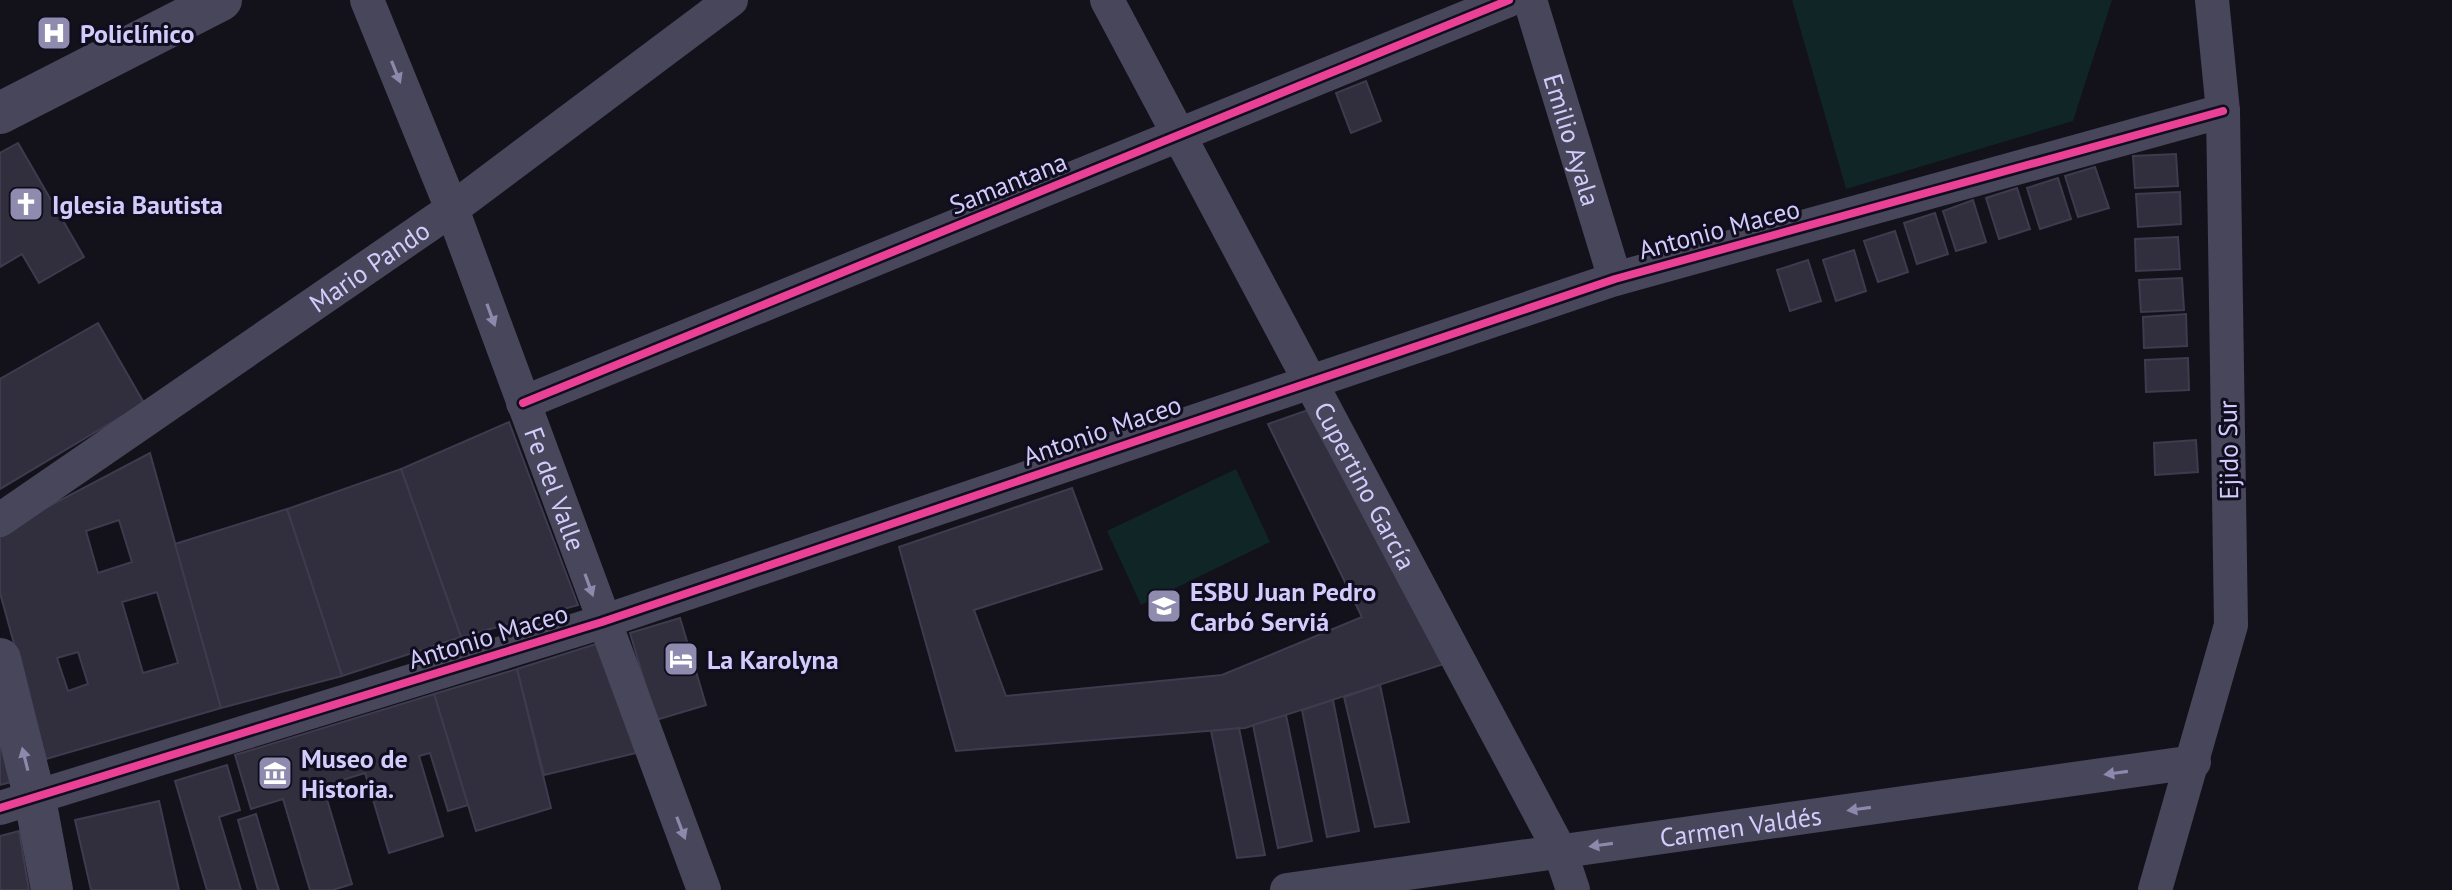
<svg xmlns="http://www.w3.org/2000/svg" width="2452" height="890" font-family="'PT Sans',sans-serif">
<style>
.green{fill:#102525}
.building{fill:#312e3d;stroke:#3e3b4e;stroke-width:2;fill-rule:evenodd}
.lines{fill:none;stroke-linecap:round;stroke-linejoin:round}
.minor{stroke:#47465b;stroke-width:34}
.tertiary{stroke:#47465b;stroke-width:42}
.cycleway-casing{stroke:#100d1e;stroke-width:13}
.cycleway{stroke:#ea4096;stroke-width:8}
.oneway{fill:#8c89ac}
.labels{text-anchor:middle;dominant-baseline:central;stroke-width:6;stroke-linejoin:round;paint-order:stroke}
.poi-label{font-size:26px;font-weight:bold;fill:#d2ccfd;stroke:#100d1e;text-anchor:start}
.street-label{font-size:26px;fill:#d2ccfd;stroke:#100d1e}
</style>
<rect width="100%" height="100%" fill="#13111a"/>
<g class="green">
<path d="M1792,0H2112L2073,121L1846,189Z"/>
<path d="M1236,469L1270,542L1141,605L1107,531Z"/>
</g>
<g class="building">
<path d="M1366,81L1381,121L1351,133L1336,93Z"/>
<path d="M18,143L84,257L39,283L22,254L0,267V153Z"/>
<path d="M2176,154L2178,186L2135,188L2133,156Z"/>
<path d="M2095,167L2109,208L2078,217L2065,176Z"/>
<path d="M2058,178L2071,219L2040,229L2027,188Z"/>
<path d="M2017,188L2030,229L1999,239L1986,198Z"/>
<path d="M2180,192L2181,224L2138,227L2136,194Z"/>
<path d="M1973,200L1986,242L1956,251L1943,211Z"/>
<path d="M1935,213L1948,254L1917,264L1904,223Z"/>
<path d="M1895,231L1908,272L1878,282L1864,241Z"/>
<path d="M2178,237L2180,269L2136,271L2135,239Z"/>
<path d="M1854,250L1866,291L1836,301L1823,260Z"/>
<path d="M1808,260L1821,301L1790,311L1777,270Z"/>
<path d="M2182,278L2184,310L2141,312L2139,280Z"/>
<path d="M2186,314L2187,346L2144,348L2143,317Z"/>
<path d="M98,323L144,403L0,489V379Z"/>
<path d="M2188,358L2189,390L2146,392L2145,360Z"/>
<path d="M1311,409L1444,664L1245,728L956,751L899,547L1072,488L1102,569L974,610L1006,696L1222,675L1362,617L1268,424Z"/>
<path d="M509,422L578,605L461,637L401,469Z"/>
<path d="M2196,440L2198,472L2155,475L2154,443Z"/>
<path d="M150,453L221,708L46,759L0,593V532ZM119,520L132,562L98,573L86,531ZM157,592L178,663L143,673L122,602ZM78,652L88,684L68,691L57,658Z"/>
<path d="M401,469L461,637L342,676L287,509Z"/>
<path d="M287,509L342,676L221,708L175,544Z"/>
<path d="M680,618L706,705L656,720L630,633Z"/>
<path d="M599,643L636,753L544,775L517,669Z"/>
<path d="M517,669L551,808L476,831L434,694Z"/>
<path d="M1380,685L1409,822L1375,827L1344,697Z"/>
<path d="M434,694L468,805L448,811L430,753L419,756L443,836L389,853L365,773L323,786L352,884L333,890H310L283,799L251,809L235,755Z"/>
<path d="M1333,700L1359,831L1327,837L1302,710Z"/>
<path d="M0,707L19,780L0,785Z"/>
<path d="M1286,715L1312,841L1278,848L1253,725Z"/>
<path d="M1239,728L1265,855L1237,858L1211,731Z"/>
<path d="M227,765L240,810L219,817L241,890H207L175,781Z"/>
<path d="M159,801L179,890H91L75,820Z"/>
<path d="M256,814L277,884L279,890H258L238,820Z"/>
<path d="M19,831L29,890H0V836Z"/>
</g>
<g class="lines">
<g class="minor">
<path id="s1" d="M367,0L452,209L704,890"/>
<path id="s2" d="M1107,0L1560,851L1573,890"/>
<path id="s3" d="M1530,0L1615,279"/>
<path d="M523,403L1509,0"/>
<path id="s4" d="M0,520L452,209L731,0"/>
<path d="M0,808L602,622L1615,279L2223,111"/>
<path id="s5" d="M1287,890L2194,762"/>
<path d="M2155,890L2231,625L2223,111L2212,0"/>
</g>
<g class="tertiary">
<path d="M0,113L221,0"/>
<path d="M0,659L35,799L52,890"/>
</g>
<defs>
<g id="cycleway">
<path d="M523,403L1509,0"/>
<path d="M0,808L602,622L1615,279L2223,111"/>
</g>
</defs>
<use href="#cycleway" class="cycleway-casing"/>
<use href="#cycleway" class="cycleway"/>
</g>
<defs><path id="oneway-solid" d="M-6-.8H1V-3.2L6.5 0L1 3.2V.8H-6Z" transform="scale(2)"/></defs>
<g class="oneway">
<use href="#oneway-solid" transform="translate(396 72) rotate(68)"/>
<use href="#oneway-solid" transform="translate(491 315) rotate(70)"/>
<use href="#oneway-solid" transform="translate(589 585) rotate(70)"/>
<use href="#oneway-solid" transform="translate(25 759) rotate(-104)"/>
<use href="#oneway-solid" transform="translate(2116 773) rotate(172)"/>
<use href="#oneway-solid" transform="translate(1859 809) rotate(172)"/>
<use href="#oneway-solid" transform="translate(681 828) rotate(69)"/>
<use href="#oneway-solid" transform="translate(1601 845) rotate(172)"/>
</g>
<defs>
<symbol id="hospital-square" viewBox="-11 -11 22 22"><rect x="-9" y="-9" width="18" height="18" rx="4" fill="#8f8bae" stroke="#100d1e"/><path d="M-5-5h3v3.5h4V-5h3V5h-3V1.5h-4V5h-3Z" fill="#fff"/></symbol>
<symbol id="church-square" viewBox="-11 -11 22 22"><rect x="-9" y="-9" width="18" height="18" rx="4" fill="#8f8bae" stroke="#100d1e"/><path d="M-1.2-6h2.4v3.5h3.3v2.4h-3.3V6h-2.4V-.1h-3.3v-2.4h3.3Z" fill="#fff"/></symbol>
<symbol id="school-square" viewBox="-11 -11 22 22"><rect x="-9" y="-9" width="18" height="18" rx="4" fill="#8f8bae" stroke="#100d1e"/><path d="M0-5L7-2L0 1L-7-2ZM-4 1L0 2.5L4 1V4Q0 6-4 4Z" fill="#fff"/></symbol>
<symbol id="hotel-square" viewBox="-11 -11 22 22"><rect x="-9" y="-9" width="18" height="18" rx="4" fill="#8f8bae" stroke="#100d1e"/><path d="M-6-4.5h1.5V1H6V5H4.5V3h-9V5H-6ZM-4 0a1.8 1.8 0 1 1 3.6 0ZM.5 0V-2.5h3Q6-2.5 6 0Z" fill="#fff"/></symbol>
<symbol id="museum-square" viewBox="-11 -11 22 22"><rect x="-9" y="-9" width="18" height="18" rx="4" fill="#8f8bae" stroke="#100d1e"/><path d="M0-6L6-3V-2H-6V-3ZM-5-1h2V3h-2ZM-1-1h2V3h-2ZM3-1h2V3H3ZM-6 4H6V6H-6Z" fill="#fff"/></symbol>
</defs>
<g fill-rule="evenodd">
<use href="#hospital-square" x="34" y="13" width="40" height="40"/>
<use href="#church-square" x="6" y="184" width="40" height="40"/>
<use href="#school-square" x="1144" y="586" width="40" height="40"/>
<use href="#hotel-square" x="661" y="639" width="40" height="40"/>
<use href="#museum-square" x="255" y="753" width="40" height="40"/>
</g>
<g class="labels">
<g class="poi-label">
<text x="80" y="33">Policlínico</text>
<text x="52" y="204">Iglesia Bautista</text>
<text x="1190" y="591">ESBU Juan Pedro<tspan x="1190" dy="30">Carbó Serviá</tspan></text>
<text x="707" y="659">La Karolyna</text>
<text x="301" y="758">Museo de<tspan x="301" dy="30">Historia.</tspan></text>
</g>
<g class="street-label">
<text stroke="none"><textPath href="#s3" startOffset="146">Emilio Ayala</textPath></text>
<text transform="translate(1008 183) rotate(-22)">Samantana</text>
<text transform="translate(1719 229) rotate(-15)">Antonio Maceo</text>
<text stroke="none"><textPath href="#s4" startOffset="448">Mario Pando</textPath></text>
<text transform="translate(1102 430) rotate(-19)">Antonio Maceo</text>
<text transform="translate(2228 450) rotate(-91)">Ejido Sur</text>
<text stroke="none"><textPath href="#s2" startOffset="550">Cupertino García</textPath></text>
<text stroke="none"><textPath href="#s1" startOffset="524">Fe del Valle</textPath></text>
<text transform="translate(488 636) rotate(-17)">Antonio Maceo</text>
<text stroke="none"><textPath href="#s5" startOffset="458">Carmen Valdés</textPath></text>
</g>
</g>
</svg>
